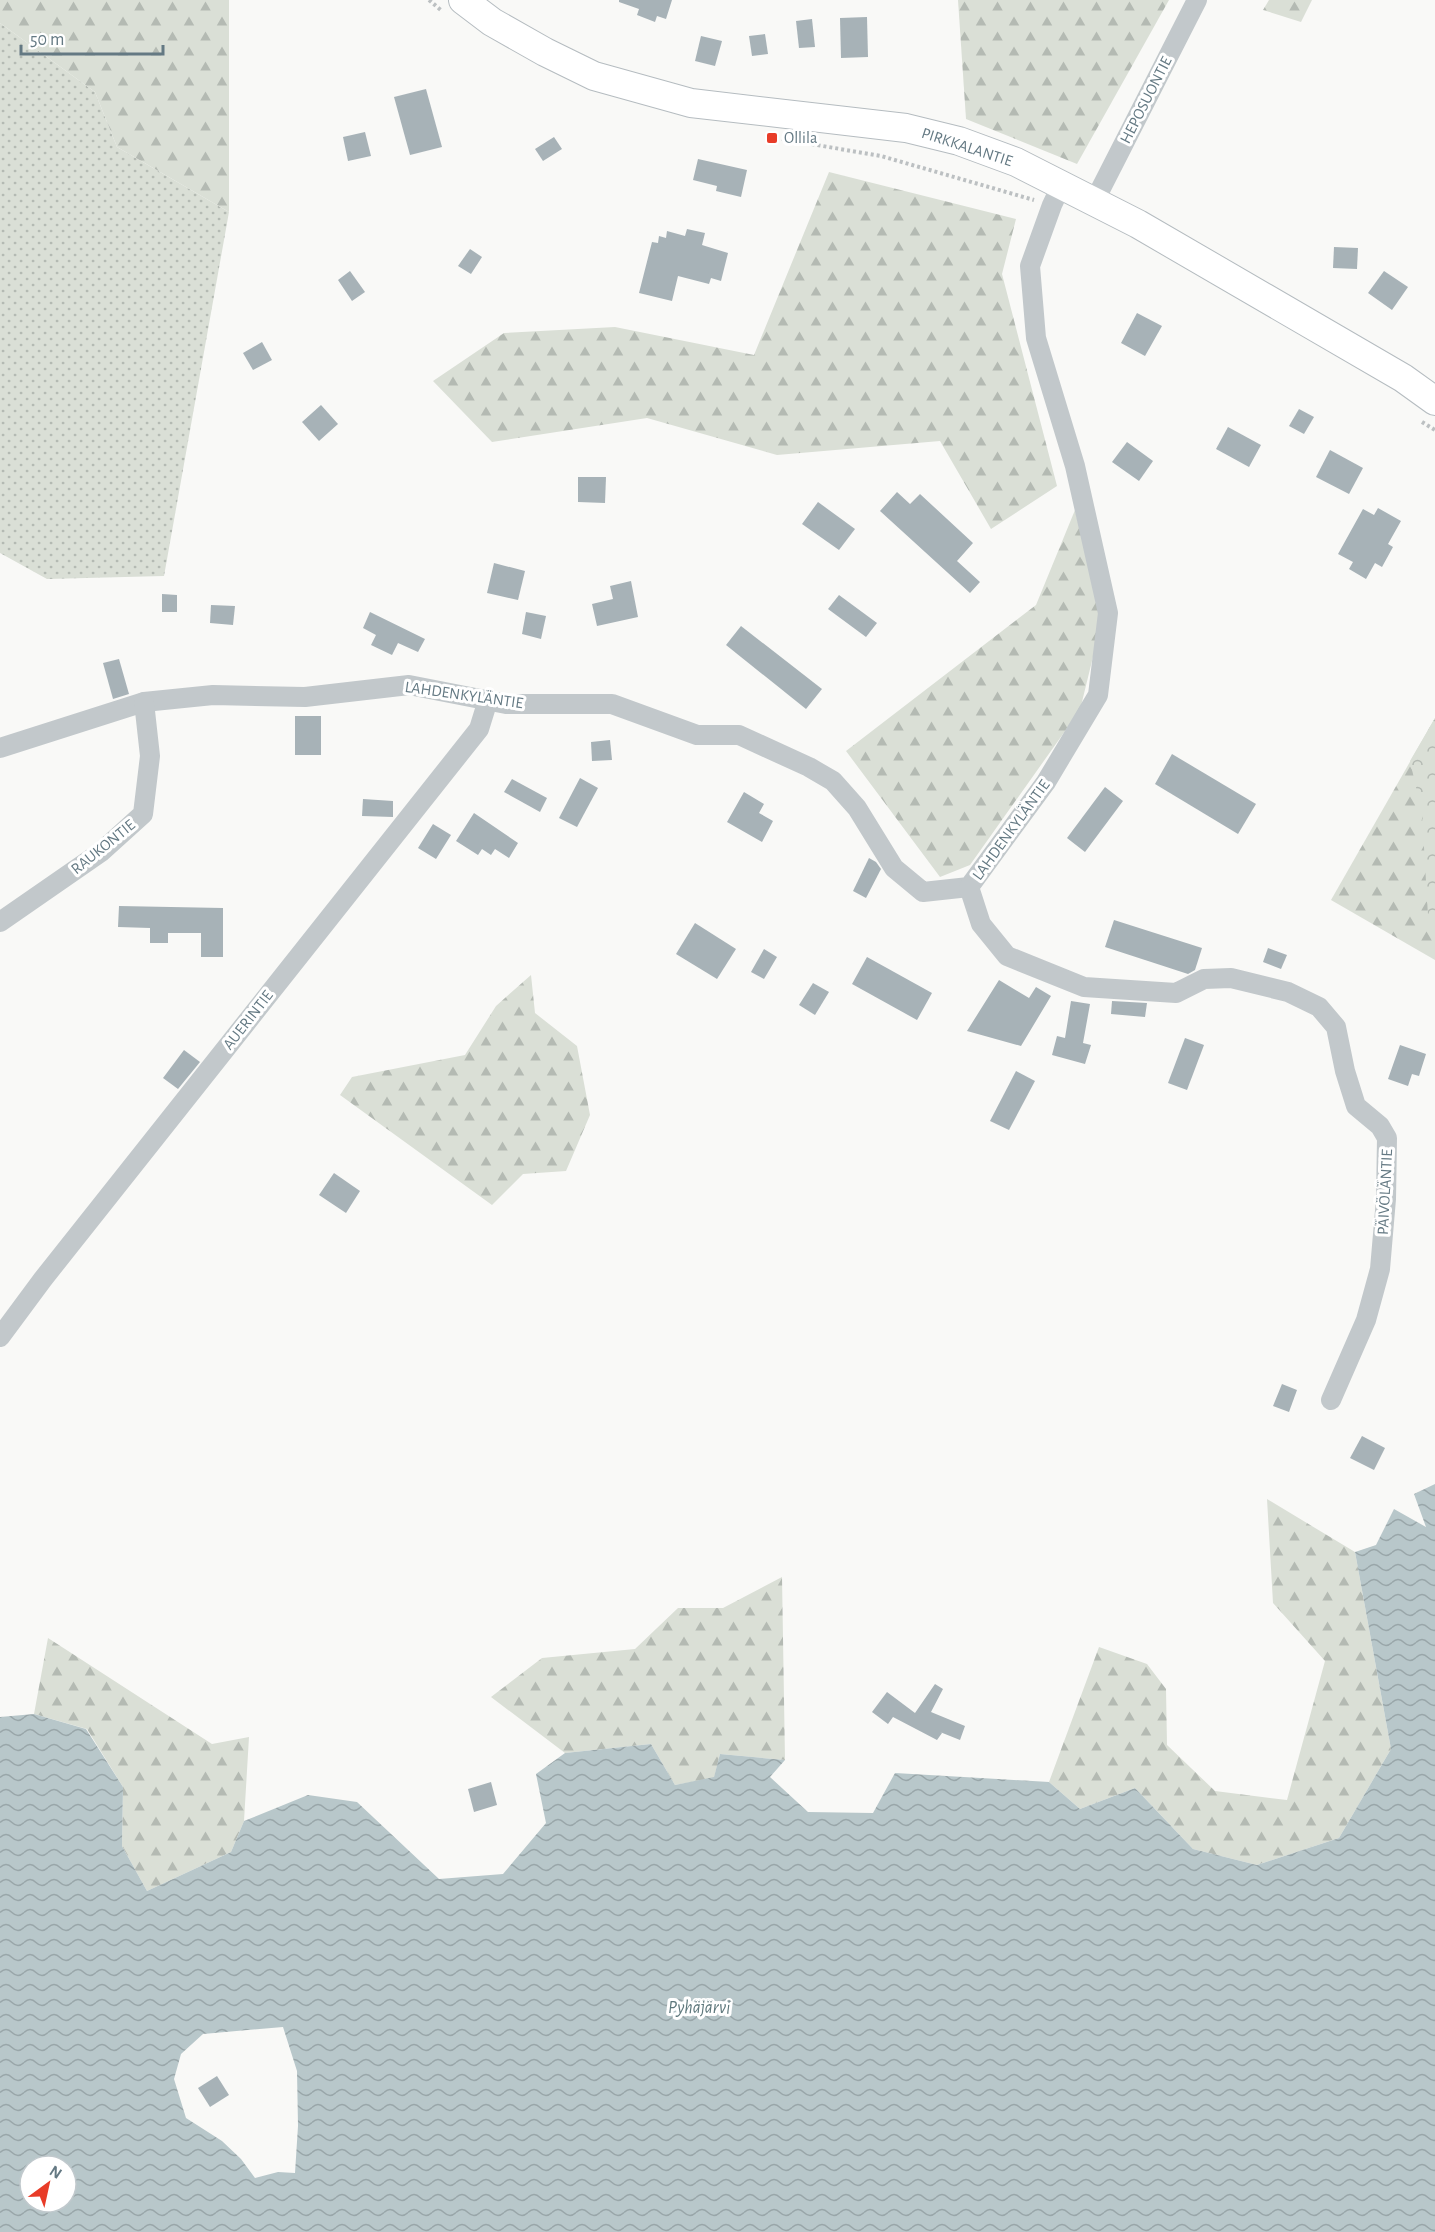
<svg xmlns="http://www.w3.org/2000/svg" width="1435" height="2232" font-family="'Alegreya Sans',sans-serif">
<style>
.grass{fill:url(#grass-dots)}
.forest{fill:url(#forest-firs)}
.park{fill:url(#park-crowns)}
.water{fill:url(#water-waves);fill-rule:evenodd}
.building{fill:#a7b2b7}
.lines{fill:none;stroke-linecap:round;stroke-linejoin:round}
.secondary-casing{stroke:#b5bcc0;stroke-width:30}
.path{stroke:#bcc0c2;stroke-width:4;stroke-dasharray:3 3;stroke-linecap:butt}
.street{stroke:#c2c8cb;stroke-width:20}
.secondary{stroke:#fff;stroke-width:28}
.poi-dot{fill:#e83c28;stroke:#fff;stroke-width:2}
.labels{text-anchor:middle;dominant-baseline:central;stroke-width:6;stroke-linejoin:round;paint-order:stroke}
.street-label{font-size:16px;fill:#647983;stroke:#fff}
.poi-label{font-size:16px;fill:#647983;stroke:#fff;text-anchor:start}
.water-label{font-size:18px;font-style:italic;fill:#5e787c;stroke:#fff}
</style>
<defs>
<pattern id="grass-dots" width="8" height="8" patternUnits="userSpaceOnUse" patternTransform="scale(1.5)"><rect width="8" height="8" fill="#dadfd6"/><path d="M2 2h.1M6 6h.1" fill="none" stroke="#b4bab3" stroke-width="1.8" stroke-linecap="round"/></pattern>
<pattern id="forest-firs" width="22" height="20" patternUnits="userSpaceOnUse" patternTransform="scale(1.5)"><rect width="22" height="20" fill="#dadfd6"/><path d="M5 1l3.5 6h-7zM16 11l3.5 6h-7z" fill="#b4bab3"/></pattern>
<pattern id="park-crowns" width="20" height="18" patternUnits="userSpaceOnUse" patternTransform="scale(1.5)"><rect width="20" height="18" fill="#dadfd6"/><path d="M2 6a3 3 0 1 1 6 0M12 15a3 3 0 1 1 6 0" fill="none" stroke="#b4bab3"/></pattern>
<pattern id="water-waves" width="16" height="10" patternUnits="userSpaceOnUse" patternTransform="scale(1.5)"><rect width="16" height="10" fill="#b8c7ca"/><path d="M0 5q4-4 8 0t8 0" fill="none" stroke="#99a6a9"/></pattern>
</defs>
<rect width="100%" height="100%" fill="#f9f9f7"/>
<path class="grass" d="M0,23L95,92L117,147L229,212L164,576L47,579L0,553Z"/>
<g class="forest">
<path d="M0,0H229V212L117,147L95,92L0,23Z"/>
<path d="M958,0H1169L1077,164L966,119Z"/>
<path d="M1269,0H1312L1301,22L1263,10Z"/>
<path d="M829,172L1016,219L1002,274L1057,486L991,529L940,441L777,455L647,418L492,442L433,381L504,333L615,327L754,355Z"/>
<path d="M1075,510L1102,620L1080,710L970,865L940,877L846,751L1036,605Z"/>
<path d="M1435,718V960L1331,900Z"/>
<path d="M531,975L535,1013L577,1046L590,1115L566,1171L523,1174L492,1205L340,1095L352,1077L465,1055L496,1006Z"/>
<path d="M1267,1499L1355,1552L1391,1749L1339,1838L1257,1865L1193,1849L1135,1788L1080,1809L1049,1782L1099,1647L1147,1664L1166,1689L1167,1745L1215,1791L1287,1800L1325,1661L1273,1603Z"/>
<path d="M782,1577L785,1760L720,1754L714,1778L675,1785L651,1744L565,1753L491,1697L542,1658L635,1649L678,1608H723Z"/>
<path d="M48,1638L212,1744L249,1737L244,1821L231,1852L147,1891L122,1846L123,1787L87,1729L34,1714Z"/>
</g>
<path class="park" d="M1435,718V932L1429,933L1422,813L1410,761Z"/>
<path class="water" d="M1435,1484V2232H0V1717L34,1714L86,1729L123,1787L122,1846L147,1891L231,1852L244,1821L308,1795L357,1802L439,1879L503,1874L546,1823L536,1774L565,1753L651,1744L675,1785L714,1777L720,1754L785,1760L770,1777L808,1812L873,1813L895,1773L1049,1782L1080,1809L1135,1788L1193,1849L1257,1865L1339,1838L1391,1749L1355,1552L1376,1545L1394,1509L1426,1527L1414,1494ZM283,2027L297,2071L298,2126L295,2173L278,2172L255,2178L241,2159L222,2141L186,2118L174,2079L181,2054L203,2034ZM30,2166H66V2202H30Z"/>
<g class="building">
<path d="M619,0H672L666,19L657,16L655,22L637,15L639,9L619,2Z"/>
<path d="M867,17L868,57L841,58L840,18Z"/>
<path d="M812,19L815,47L799,48L796,21Z"/>
<path d="M765,34L768,54L752,56L749,36Z"/>
<path d="M701,36L722,41L715,66L695,61Z"/>
<path d="M426,89L442,147L410,155L394,97Z"/>
<path d="M365,132L371,156L348,161L343,137Z"/>
<path d="M554,137L562,149L543,161L535,149Z"/>
<path d="M698,159L747,170L741,197L716,191L717,186L693,180Z"/>
<path d="M687,229L705,233L702,245L728,253L721,281L711,278L709,284L678,276L672,301L639,293L652,242L658,243L659,236L666,238L667,231L685,236Z"/>
<path d="M1334,247L1358,248L1357,269L1333,268Z"/>
<path d="M470,249L482,257L471,274L458,266Z"/>
<path d="M350,271L365,292L352,301L338,280Z"/>
<path d="M1384,271L1408,287L1392,310L1368,293Z"/>
<path d="M1137,313L1162,326L1145,356L1121,343Z"/>
<path d="M262,342L272,360L253,370L243,353Z"/>
<path d="M321,405L338,424L319,441L302,422Z"/>
<path d="M1299,409L1314,417L1304,434L1289,426Z"/>
<path d="M1228,427L1261,445L1249,467L1216,449Z"/>
<path d="M1127,442L1153,461L1139,481L1112,462Z"/>
<path d="M1330,450L1363,468L1349,494L1316,477Z"/>
<path d="M578,477H606L605,503L578,502Z"/>
<path d="M897,492L910,504L920,494L973,543L957,561L980,582L970,593L880,511Z"/>
<path d="M818,502L855,529L839,550L802,524Z"/>
<path d="M1378,508L1401,521L1388,544L1393,547L1382,567L1375,563L1366,579L1349,569L1353,562L1338,554L1363,509L1374,515Z"/>
<path d="M494,563L525,571L518,600L487,593Z"/>
<path d="M631,581L638,617L597,626L592,604L613,599L610,586Z"/>
<path d="M162,594L177,595V612H162Z"/>
<path d="M839,595L877,623L866,637L828,609Z"/>
<path d="M211,605L235,606L233,625L210,623Z"/>
<path d="M370,612L425,639L418,652L398,643L392,655L371,645L376,635L363,628Z"/>
<path d="M526,612L546,616L541,639L522,634Z"/>
<path d="M741,626L822,689L806,709L726,645Z"/>
<path d="M119,659L129,694L113,699L103,663Z"/>
<rect x="295" y="716" width="26" height="39"/>
<path d="M610,740L612,760L592,761L591,742Z"/>
<path d="M1172,754L1256,804L1238,834L1155,784Z"/>
<path d="M580,778L598,788L577,827L559,818Z"/>
<path d="M512,779L547,798L540,812L504,792Z"/>
<path d="M1105,787L1123,801L1085,852L1067,838Z"/>
<path d="M744,792L764,804L759,813L773,821L762,842L727,822Z"/>
<path d="M363,799L393,801V817L362,816Z"/>
<path d="M474,813L518,843L509,858L495,849L491,855L482,849L478,855L456,841Z"/>
<path d="M433,824L451,835L436,859L418,848Z"/>
<path d="M869,858L876,862L881,869L866,898L853,891Z"/>
<path d="M119,906L223,908V957H201V933H168V943H150V928L118,927Z"/>
<path d="M1114,920L1202,948L1195,970L1188,974L1105,947Z"/>
<path d="M695,923L736,949L717,979L676,954Z"/>
<path d="M1268,948L1287,955L1281,969L1263,962Z"/>
<path d="M764,949L777,957L764,979L751,972Z"/>
<path d="M867,957L932,993L917,1020L852,984Z"/>
<path d="M999,980L1029,998L1036,987L1051,996L1021,1046L967,1031Z"/>
<path d="M813,983L829,992L815,1015L799,1005Z"/>
<path d="M1071,1001L1090,1004L1083,1043L1091,1045L1085,1064L1052,1055L1057,1036L1065,1038Z"/>
<path d="M1112,1001L1147,1003L1145,1017L1111,1014Z"/>
<path d="M1185,1038L1204,1045L1187,1090L1168,1083Z"/>
<path d="M1400,1045L1426,1054L1419,1076L1412,1074L1408,1086L1388,1079Z"/>
<path d="M184,1050L200,1062L178,1089L163,1078Z"/>
<path d="M1016,1071L1035,1081L1009,1130L990,1121Z"/>
<path d="M334,1173L360,1191L346,1213L319,1195Z"/>
<path d="M1282,1384L1297,1390L1289,1412L1273,1406Z"/>
<path d="M1362,1436L1385,1448L1374,1470L1350,1458Z"/>
<path d="M935,1684L943,1689L931,1712L965,1726L960,1740L940,1732L942,1733L937,1740L893,1717L888,1724L872,1712L887,1692L915,1713Z"/>
<path d="M491,1782L497,1805L474,1812L468,1789Z"/>
<path d="M217,2076L229,2095L210,2107L198,2088Z"/>
</g>
<g class="lines">
<defs>
<path id="secondary" d="M463,0L492,22L545,52L594,76L691,103L906,128L959,141L1016,162L1138,224L1403,378L1435,401"/>
</defs>
<use href="#secondary" class="secondary-casing"/>
<g class="path">
<path d="M429,0L442,11"/>
<path d="M782,139L881,156L1034,200"/>
<path d="M1422,422L1435,430"/>
</g>
<g class="street">
<path d="M1095,200L1197,0"/>
<path d="M0,748L144,702L213,695L305,697L409,685L506,704H612L697,735H739L809,767L833,781L857,808L894,868L923,892L969,887L1046,782L1098,695L1108,613L1075,466L1036,338L1030,266L1052,205L1062,184"/>
<path d="M969,887L981,924L1007,956L1084,987L1176,993L1204,979L1231,978L1288,992L1319,1007L1336,1027L1345,1071L1356,1106L1380,1126L1387,1138L1386,1199L1380,1269L1366,1320L1331,1400"/>
<path d="M0,922L101,852L143,814L150,756L144,702"/>
<path d="M0,1337L43,1279L479,729L488,700"/>
</g>
<use href="#secondary" class="secondary"/>
</g>
<rect class="poi-dot" x="766" y="132" width="12" height="12" rx="3"/>
<g class="labels">
<g class="street-label">
<text transform="translate(1146 100) rotate(-63)">HEPOSUONTIE</text>
<text transform="translate(967 147) rotate(18)">PIRKKALANTIE</text>
<text transform="translate(464 695) rotate(8)">LAHDENKYLÄNTIE</text>
<text transform="translate(1011 830) rotate(-54)">LAHDENKYLÄNTIE</text>
<text transform="translate(103 847) rotate(-39)">RAUKONTIE</text>
<text transform="translate(248 1020) rotate(-52)">AUERINTIE</text>
<text transform="translate(1385 1192) rotate(-87)">PÄIVÖLÄNTIE</text>
</g>
<g class="poi-label">
<text x="784" y="138">Ollila</text>
</g>
<g class="water-label">
<text x="699" y="2008">Pyhäjärvi</text>
</g>
</g>
<g transform="translate(48 2184) rotate(33)"><circle r="28" fill="#ffffff" stroke="#c1c9cd" stroke-width="1.5"/>
<path d="M0-4.5L10 22L0 15L-10 22Z" fill="#e83c28"/>
<text y="-9" font-size="16" font-weight="bold" text-anchor="middle" fill="#647983">N</text>
</g>
<path d="M21 45v9h142v-9" fill="none" stroke="#647983" stroke-width="3"/>
<text x="30" y="45" font-size="18" fill="#647983" stroke="#ffffff" stroke-width="4.5" paint-order="stroke">50 m</text>
</svg>
